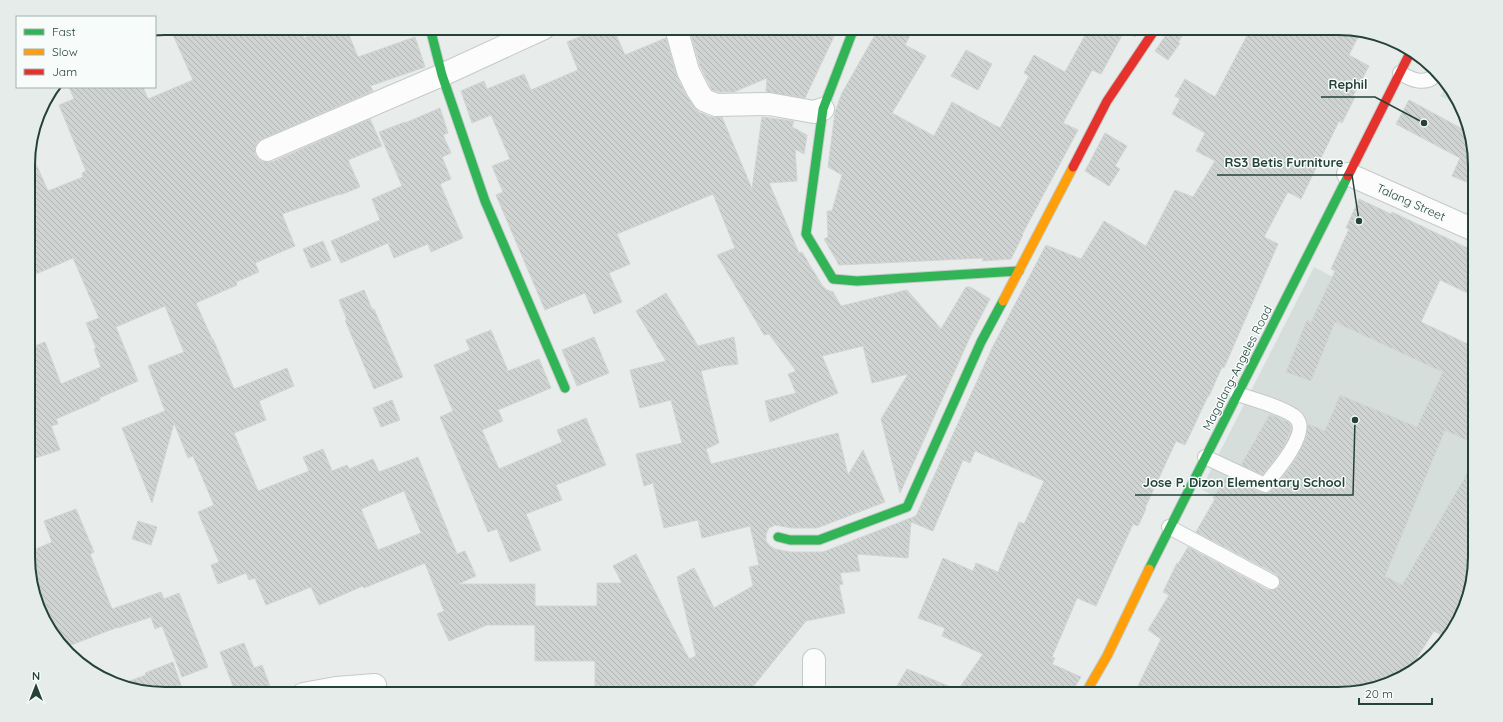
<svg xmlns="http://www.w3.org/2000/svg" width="1503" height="722" font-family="Quicksand,sans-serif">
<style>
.built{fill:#d6dedb}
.green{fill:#d1e6d8}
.building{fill:url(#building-back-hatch);stroke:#d1d6d4;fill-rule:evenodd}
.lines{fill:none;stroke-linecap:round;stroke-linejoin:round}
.lane-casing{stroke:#c5cac8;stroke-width:16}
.street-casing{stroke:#c5cac8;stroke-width:24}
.fast-casing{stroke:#c3cbc8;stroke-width:11}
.slow-casing{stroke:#c3cbc8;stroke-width:11}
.jam-casing{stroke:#c3cbc8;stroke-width:11}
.lane{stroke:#fcfcfc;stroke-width:14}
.street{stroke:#fcfcfc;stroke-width:22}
.fast{stroke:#30b455;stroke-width:9}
.slow{stroke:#ff9f0a;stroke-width:9}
.jam{stroke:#e5322d;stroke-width:9}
.labels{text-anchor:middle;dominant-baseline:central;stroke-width:3;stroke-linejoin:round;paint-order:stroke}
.street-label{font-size:12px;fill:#24423a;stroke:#f7fbf9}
.rim{fill:none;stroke:#24423a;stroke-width:2}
.leader{fill:none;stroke:#24423a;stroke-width:1.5}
.callout-dot{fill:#24423a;stroke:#f7fbf9;stroke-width:1.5}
.callout-label{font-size:13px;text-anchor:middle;font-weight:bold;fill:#24423a;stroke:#f7fbf9;stroke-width:3;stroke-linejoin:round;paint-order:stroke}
</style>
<defs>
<pattern id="building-back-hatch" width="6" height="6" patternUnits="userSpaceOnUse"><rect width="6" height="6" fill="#cfd4d2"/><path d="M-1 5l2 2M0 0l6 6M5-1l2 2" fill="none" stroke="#b2b7b5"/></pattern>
</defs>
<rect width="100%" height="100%" fill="#e8edeb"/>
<path class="built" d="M1314,267L1474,351L1475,518L1422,615L1201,489Z"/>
<path class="green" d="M1448,85L1455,103L1440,96Z"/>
<g class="building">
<path d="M170,28H300L304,38L328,28H346L358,57L415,37L425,67L370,86L373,91L262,139L257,142L255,148V155L259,160L265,162H272L370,119L382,146L348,160L360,187L340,195V194L282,214L295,246L255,263L259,272L236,282L237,285L196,303L212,339H213L234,389L287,368L294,386L259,401L266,420L234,433L258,491L309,471L303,457L323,449L332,471L347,465L349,469L373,459L379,472L418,457L457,554L465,551L476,576L458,584H535V606H597V583H622L613,566L636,554L689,659L696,656L677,577L694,568L714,608L753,586L749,567L759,565L750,526L702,538L698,520L664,528L653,483L644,486L636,454L682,443L671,400L640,408L630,370L666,361L636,311L666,293L698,346L734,337L738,364L722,366L701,371L719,443L706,449L711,464L838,433L848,475L863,450L885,502L817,528H792L775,525L769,528L766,534V541L770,546L775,549L790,552H823L916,516L992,348L1046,245L1081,259L1104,221L1146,246L1175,190L1193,197L1215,161L1196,151L1205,133L1172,114L1180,99L1175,96L1185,79L1215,97L1251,28H1338L1360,33L1349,55L1369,66L1353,96L1355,97L1342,123L1339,121L1301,199L1288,192L1264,237L1278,244L1224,368L1222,367L1209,396H1208L1185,445L1176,441L1145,508L1146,509L1138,526L1133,524L1096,606L1077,598L1052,657L1055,658L1052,664L1081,677L1074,688L1073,694H892L907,669L958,690L983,654L942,636L945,628L918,618L943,558L973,571L976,563L998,572L1019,522L1024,524L1044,481L975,451L970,463L963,460L933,531L911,522L908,558L857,554L860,571L840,573L843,584L839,585L845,613L806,621L747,694H595V661H535V625H487L449,641L437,614L444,611L425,563L364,588L363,586L319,605L311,587L266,605L255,578L249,580L246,573L218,584L211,565L219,562L198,512L214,505L193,456L188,458L174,423L152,503L122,428L165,411L148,366L184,352L165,306L116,327L138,381L99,398L100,400L56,419L58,424L51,426L60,450L29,460V348L45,342L61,384L101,367L94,349L96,348L86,323L99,318L73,258L29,277L28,156L30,150L48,191L83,177L82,173L86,171L59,105L74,99L69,87H143L148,99L193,80ZM404,491L421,533L378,550L361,509Z"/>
<path d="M601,28H613L625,55L666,38L676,74L687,97L694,107L699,112L711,117H722L752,189L762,117L794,121L792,127L807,135L804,154L795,149L797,181L769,183L799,253L802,252L822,285L827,290L833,292L841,306L907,290L941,329L966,287H970L990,299L970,337L900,493L881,419L908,374L872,383L863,346L822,356L838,393L770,422L765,401L796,393L788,374L796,371L769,334L764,335L717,255L735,248L713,194L617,234L630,264L609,273L622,302L594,314L585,293L545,310L496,195L503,192L492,166L510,159L491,115L472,123L461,91L484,81L487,89L524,74L531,90L578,70L567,42Z"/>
<path d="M689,28H838L805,98L766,92L767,78L734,92H718L712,90L700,66Z"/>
<path d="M879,28H914L905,45L926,56L892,113L934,136L952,102L1000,128L1029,76L1024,73L1034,55L1065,72L1089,28H1141L1135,37L1125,30L1101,74L1092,70L1063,123L1078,130L1025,229L1022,235H1023L1011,259L982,261L984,258L839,265L824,239L828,237L827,211H832L842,175L828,167L835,112L842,93Z"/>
<path d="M1168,28H1188L1178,42L1180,43L1168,60L1155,51L1166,35Z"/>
<path d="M966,50L992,64L978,90L951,76Z"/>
<path d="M1409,100L1468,132L1474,148V185L1452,176L1460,158L1396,124Z"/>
<path d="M440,108L448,133L443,135L451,153L442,157L451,179L440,184L463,238L431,252L428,244L394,258L388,243L341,263L331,241L380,220L372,199L402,186L379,132L405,122V123Z"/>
<path d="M1105,133L1127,146L1115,166L1120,169L1109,186L1085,171Z"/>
<path d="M1359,199L1391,214L1392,212L1474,251V296L1440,280L1421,322L1474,347L1475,444L1445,430L1385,576L1402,585L1475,460V557L1464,609L1447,638L1434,631L1407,673L1346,694H1134L1161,639L1148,630L1169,595L1163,592L1177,563L1178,564L1188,547L1268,590L1276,589L1280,586L1279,578L1276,574L1196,532L1215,499L1213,498L1226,477L1261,493H1269L1283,477L1297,457L1306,437L1308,424L1325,431L1340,395L1417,427L1443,372L1335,322L1311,381L1286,372L1307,320L1311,322L1335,271L1331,269L1349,229L1346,228Z"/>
<path d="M323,241L331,260L311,268L303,249Z"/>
<path d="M364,290L372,309H374L403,377L374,389L345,320H347L339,300Z"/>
<path d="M491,330L508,371L539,359L551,388L498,410L503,421L482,430L499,469L562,442L557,430L586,418L606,465L556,485L562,500L526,514L541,550L510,562L497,529L488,532L440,417L453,411L434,365L470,350L466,340Z"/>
<path d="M594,337L609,373L577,386L562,350Z"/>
<path d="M392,400L400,420L381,427L373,408Z"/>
<path d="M1270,414L1288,422L1291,427L1290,432L1282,449L1263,475L1241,465Z"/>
<path d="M76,509L94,552L90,554L112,609L161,592L164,599L179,593L208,667L182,677L162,626L155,629L151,617L118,628V627L66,647L57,640L50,625L53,624L35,579L34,580L29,569V552L52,542L44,521Z"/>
<path d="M138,521L157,527L151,545L132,539Z"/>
<path d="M244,643L254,668L262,665L273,694H236L220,652Z"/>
<path d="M173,662L184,694H165L118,685L146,675L145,673Z"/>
</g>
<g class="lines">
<defs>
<g id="lane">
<path d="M1400,73C1412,80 1425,86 1437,74"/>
<path d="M1205,457L1265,485C1275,473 1309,434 1297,419C1291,410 1250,398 1237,394"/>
<path d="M1169,527L1272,582"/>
</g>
<g id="street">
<path d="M676,28L688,71L698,91L704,100L716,105L769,104L814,112L823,109"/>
<path d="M267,150L442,75L544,28"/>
<path d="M1348,174L1474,230"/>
<path d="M814,660V694"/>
<path d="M303,694L336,688L375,685"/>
</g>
<g id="fast">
<path d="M430,28L442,75L485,201L565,388"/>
<path d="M854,28L823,109L806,234L833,279L857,281L1019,271"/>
<path d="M778,537L790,540H819L907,507L981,342L1003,301"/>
<path d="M1149,569L1348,176"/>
</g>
<g id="slow">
<path d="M1003,301L1073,167"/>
<path d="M1085,694L1107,656L1149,569"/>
</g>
<g id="jam">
<path d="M1073,167L1107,101L1156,28"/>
<path d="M1348,176L1410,53"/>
</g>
</defs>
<use href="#lane" class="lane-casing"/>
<use href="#street" class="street-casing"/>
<use href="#fast" class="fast-casing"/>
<use href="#slow" class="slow-casing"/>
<use href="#jam" class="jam-casing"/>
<use href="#lane" class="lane"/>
<use href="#street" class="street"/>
<use href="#fast" class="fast"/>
<use href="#slow" class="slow"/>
<use href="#jam" class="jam"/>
</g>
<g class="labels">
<g class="street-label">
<text transform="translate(1411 202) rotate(24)">Talang Street</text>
<text transform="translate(1237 368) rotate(-63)">Magalang-Angeles Road</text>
</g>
</g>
<path d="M0 0H1503V722H0ZM165 35H1338A130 130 0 0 1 1468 165V557A130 130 0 0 1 1338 687H165A130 130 0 0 1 35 557V165A130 130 0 0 1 165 35Z" fill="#e6ecea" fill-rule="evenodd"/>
<path class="rim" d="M165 35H1338A130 130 0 0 1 1468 165V557A130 130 0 0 1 1338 687H165A130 130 0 0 1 35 557V165A130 130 0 0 1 165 35Z"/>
<path class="leader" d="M1424 123L1375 97H1321M1359 221L1352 175H1217M1355 420L1353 495H1135"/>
<g class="callout-dot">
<circle cx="1424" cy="123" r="4"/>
<circle cx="1359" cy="221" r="4"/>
<circle cx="1355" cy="420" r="4"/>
</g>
<g class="callout-label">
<text x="1348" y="89">Rephil</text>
<text x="1284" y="167">RS3 Betis Furniture</text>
<text x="1244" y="487">Jose P. Dizon Elementary School</text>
</g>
<rect x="16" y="16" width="140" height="72" fill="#f7fbf9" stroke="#a3b1ad"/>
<rect x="24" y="29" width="20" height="6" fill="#30b455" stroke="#a3b1ad"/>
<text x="52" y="36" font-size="12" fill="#24423a">Fast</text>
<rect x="24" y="49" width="20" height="6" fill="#ff9f0a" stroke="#a3b1ad"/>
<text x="52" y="56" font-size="12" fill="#24423a">Slow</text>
<rect x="24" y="69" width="20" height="6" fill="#e5322d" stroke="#a3b1ad"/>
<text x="52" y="76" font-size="12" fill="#24423a">Jam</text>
<g transform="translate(36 686)" stroke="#f7fbf9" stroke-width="3" paint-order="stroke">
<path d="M0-3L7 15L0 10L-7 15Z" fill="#24423a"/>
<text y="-6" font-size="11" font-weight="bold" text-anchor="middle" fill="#24423a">N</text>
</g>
<path d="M1359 698v6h73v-6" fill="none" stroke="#24423a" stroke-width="2"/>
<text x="1365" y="698" font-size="12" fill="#24423a" stroke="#f7fbf9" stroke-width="3" paint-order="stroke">20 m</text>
</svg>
